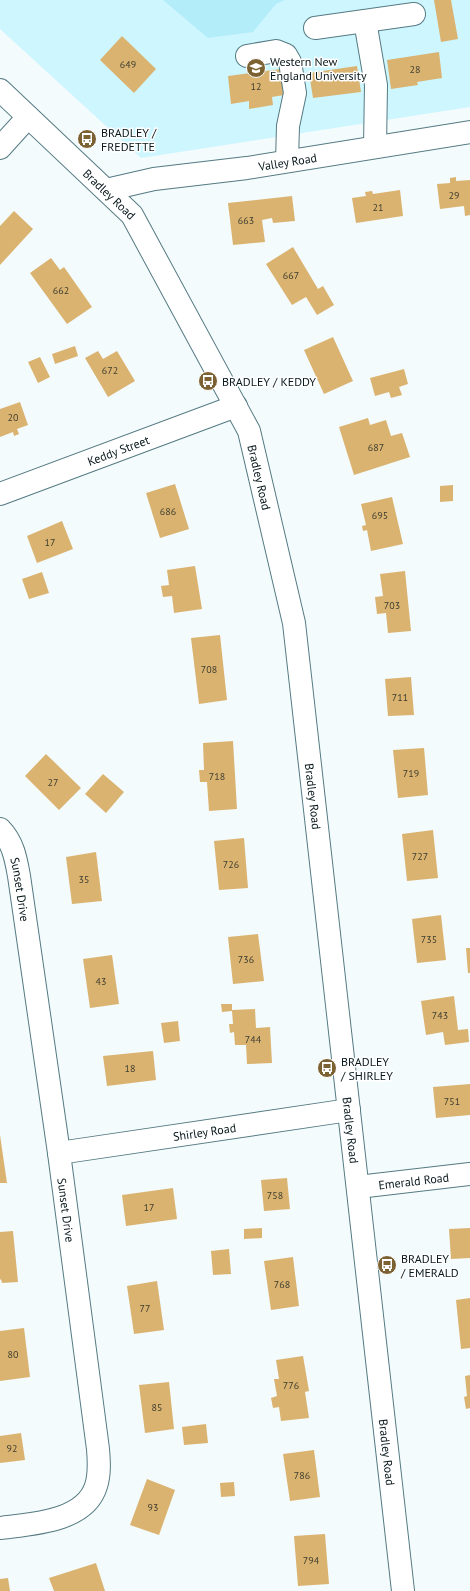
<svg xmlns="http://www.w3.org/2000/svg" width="470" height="1591" font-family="'PT Sans',sans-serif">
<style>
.built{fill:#cef6ff}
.green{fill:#b4edfa}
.building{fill:#dbb370}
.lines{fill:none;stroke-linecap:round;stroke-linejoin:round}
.minor-casing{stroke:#557a82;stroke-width:24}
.major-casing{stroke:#557a82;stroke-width:24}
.minor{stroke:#fff;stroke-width:22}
.major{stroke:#fff;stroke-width:22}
.labels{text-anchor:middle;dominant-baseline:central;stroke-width:3;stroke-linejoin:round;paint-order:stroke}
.number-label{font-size:10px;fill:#3d3e30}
.poi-label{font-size:12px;fill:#08171a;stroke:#fff;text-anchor:start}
.street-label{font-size:12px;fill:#08171a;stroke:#fff}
</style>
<rect width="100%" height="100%" fill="#f3fbfd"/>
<path class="built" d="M0,0H470V107L141,158L0,29Z"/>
<path class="green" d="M163,0H285L276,4L253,32L208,38Z"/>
<g class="building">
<path d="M434,0H451L458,39L441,42Z"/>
<path d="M122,36L156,69L134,93L100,60Z"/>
<path d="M439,52L442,78L417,82L418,85L391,89L387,60Z"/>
<path d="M357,66L361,92L313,98L309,73Z"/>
<path d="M281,69L284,95L272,97L273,105L249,109V101L231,104L228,76Z"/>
<path d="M456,177V181L470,180V215L465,216L464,206L440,209L437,184L450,183V178Z"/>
<path d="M400,190L403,216L356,223L352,198L366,196L365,192L372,191L373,194Z"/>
<path d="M292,196L295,221L273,223L272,218L262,220L265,242L233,245L228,203Z"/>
<path d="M14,211L33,229L0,265V226Z"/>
<path d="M293,247L318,289L323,286L334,305L317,315L306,297L292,305L266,264Z"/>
<path d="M51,258L60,270L64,267L92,307L67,324L30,273Z"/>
<path d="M333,337L353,381L324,394L304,350Z"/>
<path d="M75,346L78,356L55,364L52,354Z"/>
<path d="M98,351L103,359L117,351L135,381L108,397L85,358Z"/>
<path d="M40,357L50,377L38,383L28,362Z"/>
<path d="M404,369L408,384L399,387L402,395L391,398L389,392L375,396L370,378Z"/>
<path d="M20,402L28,425L17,429L19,434L14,436L13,432L0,437V409Z"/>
<path d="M368,418L370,425L386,420L391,436L402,433L410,457L354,475L339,427Z"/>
<path d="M175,484L189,529L160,538L146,493Z"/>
<path d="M453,485V501L440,502V486Z"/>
<path d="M392,497L403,544L371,551L367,530L363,531L362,526L366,525L361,504Z"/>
<path d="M62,521L73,549L37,563L27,536Z"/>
<path d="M195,566L202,609L174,613L172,596L163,597L161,586L169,585L167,570Z"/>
<path d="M405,571L411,631L388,633L386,613L377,614L375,597L383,596L380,574Z"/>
<path d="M42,572L49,593L29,599L22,579Z"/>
<path d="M220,635L227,700L199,704L191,638Z"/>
<path d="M411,677L414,715L388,716L385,679Z"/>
<path d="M233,741L237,809L209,811L207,782H200L199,770H204L203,743Z"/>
<path d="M424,748L428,795L398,798L393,750Z"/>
<path d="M46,754L81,788L59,810L25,776Z"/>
<path d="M103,774L124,792L106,813L85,794Z"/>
<path d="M433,830L438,878L407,881L402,834Z"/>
<path d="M244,838L248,888L219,890L214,841Z"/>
<path d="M96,852L102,901L72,904L66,857Z"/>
<path d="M441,915L446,960L417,963L412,919Z"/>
<path d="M258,934L264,981L233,984L228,937Z"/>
<path d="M466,948H470V973H468Z"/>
<path d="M112,955L119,1004L90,1008L83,959Z"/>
<path d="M454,996L458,1030L468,1029L469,1042L445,1045L443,1032L426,1035L421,1001Z"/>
<path d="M221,1004H232V1010L255,1009L256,1028L270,1027L272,1063L247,1064L246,1045H235L234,1032L230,1033L229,1024H233L232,1011L222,1012Z"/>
<path d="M178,1021L180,1041L164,1043L161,1023Z"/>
<path d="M153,1051L156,1080L107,1086L103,1056Z"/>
<path d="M470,1084V1115L436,1118L433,1087Z"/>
<path d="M0,1135L7,1183H0Z"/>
<path d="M287,1178L290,1209L264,1211L261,1180Z"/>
<path d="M173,1188L177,1219L126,1226L122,1195Z"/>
<path d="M262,1228V1238L244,1239V1229Z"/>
<path d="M470,1228V1258L451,1259L449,1229Z"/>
<path d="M13,1231L18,1282L2,1283L1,1279L0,1280V1232Z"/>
<path d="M229,1249L231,1274L213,1275L211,1251Z"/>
<path d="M293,1257L299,1306L271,1310L264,1261Z"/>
<path d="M157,1281L164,1330L134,1334L127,1286Z"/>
<path d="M470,1298V1348L461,1349L456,1300Z"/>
<path d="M24,1328L30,1377L0,1381V1331Z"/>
<path d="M303,1356L309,1391L305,1392L309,1418L281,1421L279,1407L273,1408L271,1398L277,1396L274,1379H279L276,1360Z"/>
<path d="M470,1375V1408L466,1409L464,1397L467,1396L465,1376Z"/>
<path d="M169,1382L174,1429L145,1433L139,1385Z"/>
<path d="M206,1424L208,1443L184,1445L182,1427Z"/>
<path d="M21,1433L25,1460L0,1463V1436Z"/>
<path d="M314,1450L320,1497L290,1501L283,1454Z"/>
<path d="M147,1479L175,1490L159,1535L130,1525Z"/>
<path d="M234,1482L235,1496L221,1497L220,1483Z"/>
<path d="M325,1534L329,1584L298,1586L294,1536Z"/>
<path d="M96,1563L105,1591H54L49,1578Z"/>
<path d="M8,1578L10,1591H0V1579Z"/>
</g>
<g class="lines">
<defs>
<g id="minor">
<path d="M365,21L376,85L375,147"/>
<path d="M315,28L414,14"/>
<path d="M247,56L276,51L286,55L290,62L295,93L288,126L287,161"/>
<path d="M0,148L28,117"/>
<path id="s1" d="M106,190L154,179L247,168L470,132"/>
<path id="s2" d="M0,494L236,406"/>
<path id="s3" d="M0,829C13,842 16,859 19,876L59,1153L98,1449C99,1461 100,1474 96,1486C85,1522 31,1524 0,1528"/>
<path id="s4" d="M59,1153L349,1110"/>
<path id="s5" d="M358,1187L470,1174"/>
</g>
<g id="major">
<path id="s6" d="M0,90L132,215L249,431L294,623L403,1591"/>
</g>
</defs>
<use href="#minor" class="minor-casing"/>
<use href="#major" class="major-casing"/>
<use href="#minor" class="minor"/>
<use href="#major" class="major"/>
</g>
<defs>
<symbol id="university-disc" viewBox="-11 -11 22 22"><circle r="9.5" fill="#7c6133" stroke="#fff"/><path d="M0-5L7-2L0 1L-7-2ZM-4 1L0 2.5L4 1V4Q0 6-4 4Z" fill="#fff"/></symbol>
<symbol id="bus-disc" viewBox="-11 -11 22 22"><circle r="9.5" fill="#7c6133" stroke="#fff"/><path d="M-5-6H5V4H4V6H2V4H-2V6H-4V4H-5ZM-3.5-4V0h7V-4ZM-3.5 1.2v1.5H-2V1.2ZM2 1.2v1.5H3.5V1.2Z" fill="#fff"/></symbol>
</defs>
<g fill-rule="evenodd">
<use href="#university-disc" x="245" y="57" width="22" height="22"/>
<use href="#bus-disc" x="76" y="128" width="22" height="22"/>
<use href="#bus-disc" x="197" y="370" width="22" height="22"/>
<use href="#bus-disc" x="316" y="1057" width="22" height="22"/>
<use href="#bus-disc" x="376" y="1254" width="22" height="22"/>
</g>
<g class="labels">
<g class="number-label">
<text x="128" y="64">649</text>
<text x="415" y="69">28</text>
<text x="256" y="86">12</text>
<text x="454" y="195">29</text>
<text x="378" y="207">21</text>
<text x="246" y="220">663</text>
<text x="291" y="275">667</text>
<text x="61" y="290">662</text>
<text x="110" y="370">672</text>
<text x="13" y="417">20</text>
<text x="376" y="447">687</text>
<text x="168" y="511">686</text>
<text x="380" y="515">695</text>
<text x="50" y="542">17</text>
<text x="392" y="605">703</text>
<text x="209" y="669">708</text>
<text x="400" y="697">711</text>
<text x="411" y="773">719</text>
<text x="217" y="776">718</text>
<text x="53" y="782">27</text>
<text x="420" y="856">727</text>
<text x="231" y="864">726</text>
<text x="84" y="879">35</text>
<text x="429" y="939">735</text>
<text x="246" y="959">736</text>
<text x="101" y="981">43</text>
<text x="440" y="1015">743</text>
<text x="253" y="1039">744</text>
<text x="130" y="1068">18</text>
<text x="452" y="1101">751</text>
<text x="275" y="1195">758</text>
<text x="149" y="1207">17</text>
<text x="282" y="1284">768</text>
<text x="145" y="1308">77</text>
<text x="13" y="1354">80</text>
<text x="291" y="1385">776</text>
<text x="157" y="1407">85</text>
<text x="12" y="1448">92</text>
<text x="302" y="1475">786</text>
<text x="153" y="1507">93</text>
<text x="311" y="1560">794</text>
</g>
<g class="poi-label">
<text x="270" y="61">Western New<tspan x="270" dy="14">England University</tspan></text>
<text x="101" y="132">BRADLEY /<tspan x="101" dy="14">FREDETTE</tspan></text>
<text x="222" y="381">BRADLEY / KEDDY</text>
<text x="341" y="1061">BRADLEY<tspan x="341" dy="14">/ SHIRLEY</tspan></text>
<text x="401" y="1258">BRADLEY<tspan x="401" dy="14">/ EMERALD</tspan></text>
</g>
<g class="street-label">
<text stroke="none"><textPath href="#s1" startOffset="184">Valley Road</textPath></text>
<text stroke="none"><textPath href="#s6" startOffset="151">Bradley Road</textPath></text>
<text stroke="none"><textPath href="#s2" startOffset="126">Keddy Street</textPath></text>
<text stroke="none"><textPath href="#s6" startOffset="475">Bradley Road</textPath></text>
<text stroke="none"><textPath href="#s6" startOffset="799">Bradley Road</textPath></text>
<text stroke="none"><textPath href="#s3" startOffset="65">Sunset Drive</textPath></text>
<text stroke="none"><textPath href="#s6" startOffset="1135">Bradley Road</textPath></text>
<text stroke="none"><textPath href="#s4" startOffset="147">Shirley Road</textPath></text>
<text stroke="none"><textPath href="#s5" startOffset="56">Emerald Road</textPath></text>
<text stroke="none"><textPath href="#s3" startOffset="389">Sunset Drive</textPath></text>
<text stroke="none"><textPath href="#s6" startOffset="1459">Bradley Road</textPath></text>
</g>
</g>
</svg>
